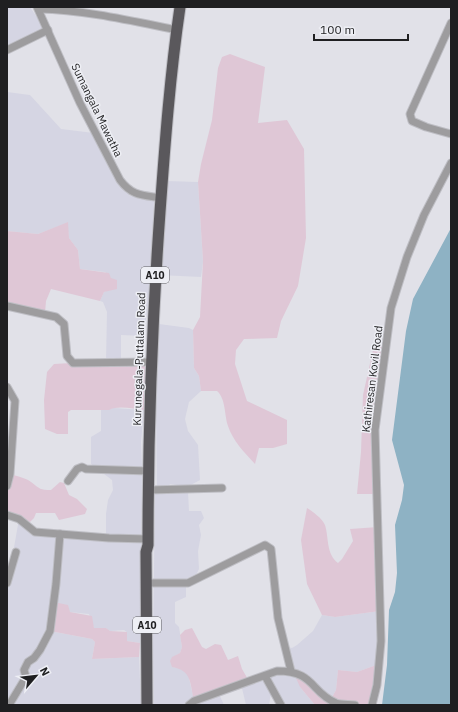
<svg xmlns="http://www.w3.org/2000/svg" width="458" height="712" font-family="'IBM Plex Sans',sans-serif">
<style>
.built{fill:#d5d5e3}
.green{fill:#dfc7d6}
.water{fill:#8eb2c4}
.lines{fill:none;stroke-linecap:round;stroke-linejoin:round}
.minor-casing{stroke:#bebec4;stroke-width:9}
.trunk-casing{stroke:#bebec4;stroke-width:13}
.minor{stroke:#9d9c9e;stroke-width:7}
.trunk{stroke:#5a585c;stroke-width:11}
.labels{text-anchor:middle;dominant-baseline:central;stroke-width:3;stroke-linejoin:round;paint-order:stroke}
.shield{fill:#eeeff5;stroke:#5d5d61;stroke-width:1}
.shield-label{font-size:10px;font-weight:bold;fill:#1f1f21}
.street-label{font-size:11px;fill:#1f1f21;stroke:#eeeff5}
</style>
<rect width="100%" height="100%" fill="#e1e1e8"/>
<g class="built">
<path d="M7,7H30L44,28L7,46Z"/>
<path d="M7,92L30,95L61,129L94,133L119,180L130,196L154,200L150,287L144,336L121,335V359L106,361L107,312L103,302L100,301L104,292L109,290L111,278L105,272L80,269L78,250L69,238L67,223L38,234L7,231Z"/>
<path d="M166,181L198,182L203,262L201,277L159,275Z"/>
<path d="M159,324L189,328L193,330L194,368L199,376L201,391L189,402L185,419L188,431L198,445L200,480L187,487L171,484L157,489L156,399Z"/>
<path d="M114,408L144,410L141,442L142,468L140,643L127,641V632L124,630L110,631L106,628H94L89,614L70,612L68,610L50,631L92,639L95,642L92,659L139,657L141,705H7V587L19,519L30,529L106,537V514L108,500L113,490L112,480L91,464V437L101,431V410Z"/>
<path d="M155,492H188L189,511H201L204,518L199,525L201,535L198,551L199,569L196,575L186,581V597L175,602V623L179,627L182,647L180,653L173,657L172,667L181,668L188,674L194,700L218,692L224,705H192L193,701L181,705H154L153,646Z"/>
<path d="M380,611L379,664L357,672L338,670L336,690L331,699L300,687L315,705H281L272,688L269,705H246L241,684L291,671L285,646L292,648L297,645L313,631L322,615L335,617Z"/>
</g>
<g class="green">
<path d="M230,54L265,67L258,123L287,120L304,149L306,238L298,286L281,321L277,338L244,339L236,350L235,364L247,401L287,420V444L273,448H259L255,464C244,452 233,441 228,426C224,414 226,399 217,391H201L199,376L194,368L193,330L200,317L203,261L198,182L201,164L212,120L218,68L222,57Z"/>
<path d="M68,222L69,238L78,250L80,269L109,273L111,278L117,280V289L104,292L100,301L51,289L46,301L45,313L7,305V231L38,234Z"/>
<path d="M386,343L375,430L378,494H357L361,452L363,395L373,350Z"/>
<path d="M106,361L117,366H145L144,410C134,409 118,405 109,410H71L68,412V434H57L45,429L44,400L47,372L54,364Z"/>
<path d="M10,474C16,476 26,478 31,482C40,489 40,490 51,490L60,482L64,483L69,495L77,499L87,509L85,514L59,520L55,513H36L34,518L30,522L7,515V486Z"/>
<path d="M307,508C313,512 322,518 325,525C329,538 326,554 338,563L342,559L353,541L350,529L378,527L380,611L335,617L322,615L307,584L301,540Z"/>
<path d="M54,602L68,605L70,612L92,616L94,628H106L110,631L127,632V641L140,643L139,657L92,659L95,642L92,639L50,631Z"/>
<path d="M192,628L202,647L206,649L215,644L221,645L228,660L238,656L242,669L249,681L194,701C190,684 192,670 172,667L170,661L172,657L180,653L182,647L180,635L185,630Z"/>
<path d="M379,664L372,705H315L300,687L296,678L297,675L331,699L336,690L338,670L357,672Z"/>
</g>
<path class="water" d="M451,228V705H382L387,665L389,610L395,592L397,573L395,525L402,500L404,485L392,440L406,331L413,299Z"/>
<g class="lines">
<defs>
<g id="minor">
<path d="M37,7L80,103L120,180C132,196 142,195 161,198"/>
<path d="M39,9C85,10 132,21 177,30"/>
<path d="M451,23L410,114L412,121L426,127L451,134"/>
<path d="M7,50L48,30"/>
<path d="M7,306L56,317L64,324L67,356L73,363L151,362"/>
<path d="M7,387L15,401L10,474L7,486"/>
<path d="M68,481L77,469L82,467L86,469L149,471"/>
<path d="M149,490L222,488"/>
<path d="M7,515L19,519L35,532L109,538L148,539"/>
<path d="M7,583L16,552"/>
<path d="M147,583H188L265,545L271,549L278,618L291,671"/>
<path d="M265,676L281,705"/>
<path d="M9,705L26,677L24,670L28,662L34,658L40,650L50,631L56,584L60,534"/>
<path d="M189,705L194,701L277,671C315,671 310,692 336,703C342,705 349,704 355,705"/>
<path d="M372,705L377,685L381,641L375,430L391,308L407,257L424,215L451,163"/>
</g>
<path id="trunk" d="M147,705L146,552L148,545C148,434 152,323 160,212C165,143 170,75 180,7"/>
</defs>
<use href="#minor" class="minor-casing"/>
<use href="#trunk" class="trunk-casing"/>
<use href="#minor" class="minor"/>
<use href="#trunk" class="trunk"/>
</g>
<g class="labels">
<g class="shield">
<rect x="141" y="267" width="28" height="16" rx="3"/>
<rect x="133" y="617" width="28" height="16" rx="3"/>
</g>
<g class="shield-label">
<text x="155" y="275">A10</text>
<text x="147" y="625">A10</text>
</g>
<g class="street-label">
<text transform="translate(97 110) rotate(64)">Sumangala Mawatha</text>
<text transform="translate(139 359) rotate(-88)">Kurunegala-Puttalam Road</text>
<text transform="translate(372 379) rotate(-83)">Kathiresan Kovil Road</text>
</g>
</g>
<rect width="458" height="712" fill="none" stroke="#1f1f21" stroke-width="16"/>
<g transform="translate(36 676) rotate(62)" stroke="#eeeff5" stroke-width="3" paint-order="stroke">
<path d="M0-3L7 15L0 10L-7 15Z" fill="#1f1f21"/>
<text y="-6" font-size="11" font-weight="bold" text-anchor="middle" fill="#1f1f21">N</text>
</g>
<path d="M314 34v6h94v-6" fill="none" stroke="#1f1f21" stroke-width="2"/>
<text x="320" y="34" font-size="12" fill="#1f1f21" stroke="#eeeff5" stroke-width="3" paint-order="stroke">100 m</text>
</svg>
